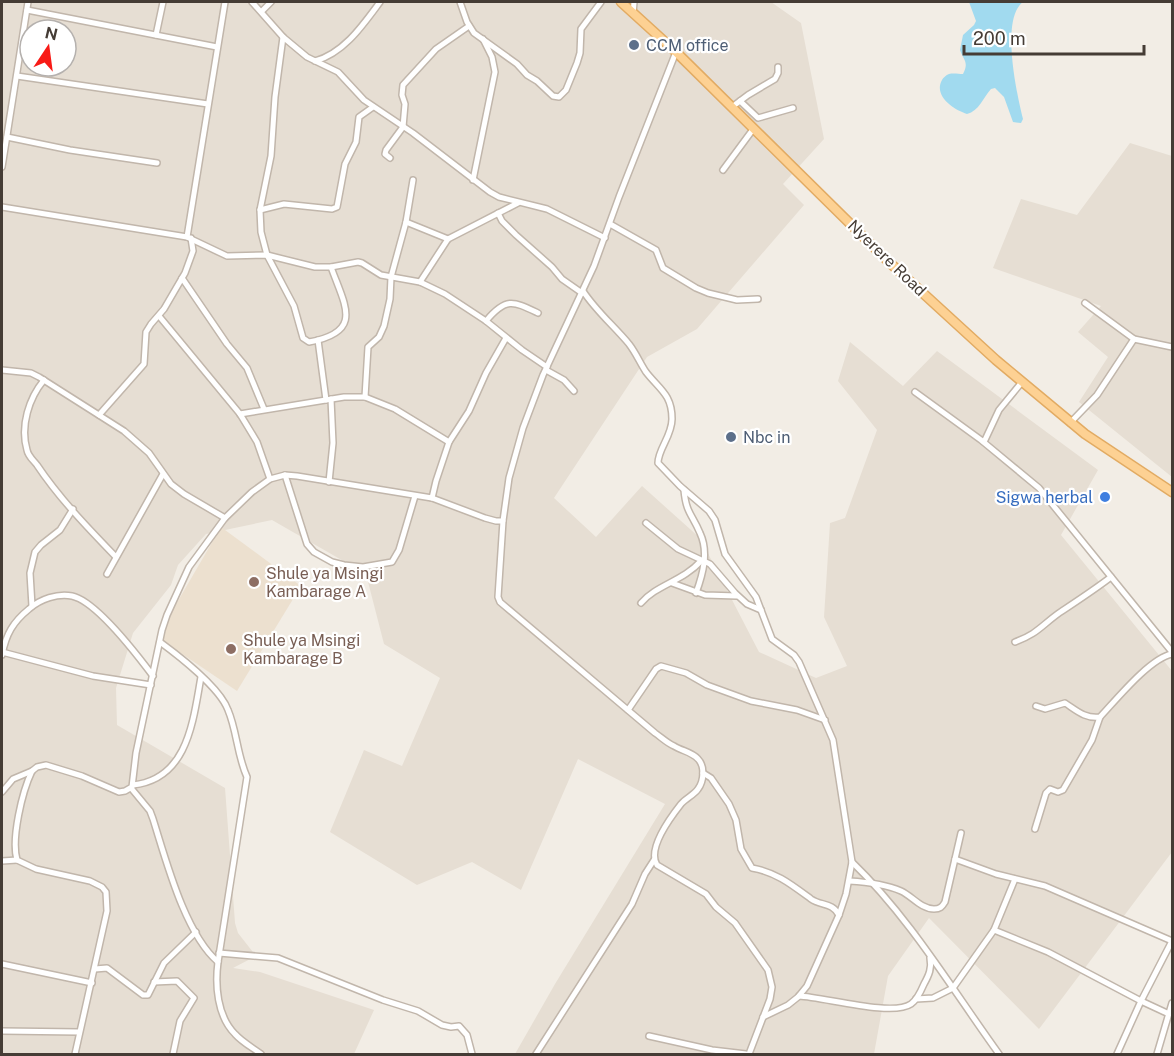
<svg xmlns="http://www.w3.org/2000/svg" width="1174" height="1056" font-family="'Public Sans',sans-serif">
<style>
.residential{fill:#e6ded3;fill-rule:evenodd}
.education{fill:#ece0cf}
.water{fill:#a1daef}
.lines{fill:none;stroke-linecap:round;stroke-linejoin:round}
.street-casing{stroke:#c1b6ab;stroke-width:8}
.primary-casing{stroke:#e2ab63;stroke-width:11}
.street{stroke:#fff;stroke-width:5}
.primary{stroke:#fdd193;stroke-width:8}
.service-dot{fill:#5c6f8a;stroke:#fff;stroke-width:2}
.shop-dot{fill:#3f7fe0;stroke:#fff;stroke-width:2}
.education-dot{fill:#8d6e63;stroke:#fff;stroke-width:2}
.labels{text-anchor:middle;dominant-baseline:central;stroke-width:4.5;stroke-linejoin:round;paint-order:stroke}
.service-label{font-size:16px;fill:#4e5e75;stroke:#fff;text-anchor:start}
.street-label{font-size:16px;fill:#453c35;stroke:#fff}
.shop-label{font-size:16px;fill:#366cbe;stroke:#fff;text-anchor:end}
.education-label{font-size:16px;fill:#785e54;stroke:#fff;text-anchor:start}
</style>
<rect width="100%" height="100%" fill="#f2ede5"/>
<g class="residential">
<path d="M2,2H771L801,23L824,139L783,184L804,205L697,329L647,357L554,498L596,537L642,486L700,538L759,652L816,678L847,666L824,617L830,523L845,518L877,430L838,381L850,342L903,386L937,351L1098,470L1061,535L1172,671V852L1039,1029L929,918L888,976L874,1054H515L555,984L665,804L578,759L521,890L472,862L417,885L330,832L364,750L402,766L440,678L384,644L366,574L272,520L206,534L178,565L171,585L133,633L116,688L117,725L225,788L235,923L238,933L256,956L233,968L260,972L374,1010L354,1054H2ZM30,30H66V66H30Z"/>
<path d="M1130,143L1172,156V477L1079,402L1108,357L1078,332L1101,306L993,268L1021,199L1077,215Z"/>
</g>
<path class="education" d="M221,527L301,586L237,691L157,637Z"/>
<path class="water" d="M969,2H1023C1000,19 1017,95 1023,119L1021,123L1013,122L1004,97L995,88L991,89C983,98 979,111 967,114C954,110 933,96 942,80C943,78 946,75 949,74C953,73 959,74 963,74C969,62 964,61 960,50L963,35L974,25L976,21Z"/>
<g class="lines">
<defs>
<g id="street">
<path d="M252,2L283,37L307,57L338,72L364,100L413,133L490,192L499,197L547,209L605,238"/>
<path d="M460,2L467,22L474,33L517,64L527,75L537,81L553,96L559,97L566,90L577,63L580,53L581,29L601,2"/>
<path d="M27,10L217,47"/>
<path d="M262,11L271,2"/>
<path d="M633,14L634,2"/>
<path d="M156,35L163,2"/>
<path d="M283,37L275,97L271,156L260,210L261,232L267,255L294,306L303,338L309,342C364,332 345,306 331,267"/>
<path d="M315,61C344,53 363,25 380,2"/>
<path d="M17,76L208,104"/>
<path d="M740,101L758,118L793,108"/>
<path d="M732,107L748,95L775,79L778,73V67"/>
<path d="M7,137L70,150L157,163"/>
<path d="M390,158L385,154L386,150L403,127L405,104L402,95L403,85L436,49L469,26"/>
<path d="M2,167L28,2"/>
<path d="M723,170L754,128"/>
<path d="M473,180L495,72L492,57L483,39"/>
<path d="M2,207L187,237L227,256L267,255L315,267H331L358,262L362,263L381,275L420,282L445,294L486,321L522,350L547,367"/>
<path d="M260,210L284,204L332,209L337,207L345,164L356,142L359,117L373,107"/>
<path d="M498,213L502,221L516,235L552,267L562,279L582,293"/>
<path d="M406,222L448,239"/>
<path d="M610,224L656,250L663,268L696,288L708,293L737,300L758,299"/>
<path d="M187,237L225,2"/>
<path d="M182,278L227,344L247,368L264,409"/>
<path d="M420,282L448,239L518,203"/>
<path d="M583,291C596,311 614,326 629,344C636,353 640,363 646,372C659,389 672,394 672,419C672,436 658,449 658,463L680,486L709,511L715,520L725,554L756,597L772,639L794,655L799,662L833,740L852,862L846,894L839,915L807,986L798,997L788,1005L763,1017"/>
<path d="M1085,303L1134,339L1172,347"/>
<path d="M159,316L240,414L257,442L270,479"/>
<path d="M486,321C506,297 513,301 538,313"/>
<path d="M318,340L326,400"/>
<path d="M2,370L31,373L39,377L124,431L149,453L171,484L184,494L225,518"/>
<path d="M546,370L564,380L574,391"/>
<path d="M44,380C29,398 20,426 27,450C28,456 33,460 37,465C59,498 88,528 116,557"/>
<path d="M915,392L981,440L1039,488L1172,652"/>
<path d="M365,397L368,347L379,337L384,326L390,299L391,277L406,222L413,180"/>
<path d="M240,414L344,397H365L395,409L449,442"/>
<path d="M99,415L144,364L146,332L151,324L164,309L185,273L193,251L191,238"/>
<path d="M1070,423L1097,395L1134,339"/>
<path d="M984,442L999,410L1022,382"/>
<path d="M285,475L307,544L314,552L332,562L344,565L363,567L392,562L399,550L415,496"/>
<path d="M329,482L333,443L331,399"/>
<path d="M684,490C686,513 692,514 700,533C709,552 703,574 696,593"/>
<path d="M432,498L436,481L449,442L469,411L486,373L506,338"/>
<path d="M503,521L498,597L500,602L655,733C661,737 667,743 674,746C682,751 692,752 698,759C705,766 704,781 698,789C694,795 686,798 681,804C670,818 647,849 657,865L706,894L716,907L735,923L768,970L772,987L770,999L749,1054"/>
<path d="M646,523L678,549L710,564L735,593L747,604L761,610"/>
<path d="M107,574L163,474"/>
<path d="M672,583L705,595L737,596"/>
<path d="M641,603C656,585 683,581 701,561"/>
<path d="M32,606L30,573L35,552L41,545L60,530L73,509"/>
<path d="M160,642C179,656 220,688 228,710C237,731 237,755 247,777L218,962C215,985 217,1016 235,1034C242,1042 253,1048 261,1054"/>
<path d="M1015,642C1037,634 1041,626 1059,613C1077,601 1094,590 1111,577"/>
<path d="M2,652L93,676L151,685"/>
<path d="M2,655C6,634 13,622 29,609C40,599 58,593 72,596C96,601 138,656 153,676"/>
<path d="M1036,706L1045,709L1065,703C1076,710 1085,719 1100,717C1116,700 1150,658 1172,654"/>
<path d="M628,710L656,669L661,666L686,673L707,685L751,701L797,710L825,720"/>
<path d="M703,773L711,778L729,804L736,820L741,849L752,868C776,872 792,885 811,899C821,906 832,902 839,915"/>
<path d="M133,785C188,779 193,721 201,677"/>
<path d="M131,788L150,811L153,819C166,860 185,934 218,962"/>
<path d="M2,792L13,779L32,771"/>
<path d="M1035,829L1046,793L1050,789L1058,792L1063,790L1092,740L1100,717"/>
<path d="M955,859L996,874L1045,886L1172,941"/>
<path d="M2,861L17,860"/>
<path d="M852,862C910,918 952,989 999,1054"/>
<path d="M849,881C866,882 885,884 901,891C912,896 921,909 934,909C940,909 942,907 945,902L961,833"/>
<path d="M994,930L1048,952L1141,1001L1169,1014"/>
<path d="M219,953L278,958L383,1000L418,1011L442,1025L451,1027L459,1026L467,1035L472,1054"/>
<path d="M2,964L92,983"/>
<path d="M95,969L107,968L143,995H148L164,963L196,932"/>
<path d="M154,982L177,981L194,998L180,1021L173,1054"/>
<path d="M799,996C824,997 892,1017 911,1004C917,1000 921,991 924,984C929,975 932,968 930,958"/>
<path d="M916,999L933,998L953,988L994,930L1015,879"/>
<path d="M2,1031L79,1032"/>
<path d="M649,1036L712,1050L746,1054"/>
<path d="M75,1054L107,911L106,892L102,887L90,881L36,869L17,860C11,839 22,792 32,771L37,767L46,765L82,776L119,792L125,791L132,787L136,753L162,630L167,615L189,567L225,518L252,492L270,479L285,475L297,476L432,498L485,518L496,521H503L509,478L523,428L543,375L594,266L619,197L676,52"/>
<path d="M536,1054L632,904L645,874L654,860"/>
<path d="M1117,1054L1141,1001L1172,941"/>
<path d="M1157,1054L1172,1003"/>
</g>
<path id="primary" d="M621,2L676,52L890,263L996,360L1085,434L1172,492"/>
</defs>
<use href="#street" class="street-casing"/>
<use href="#primary" class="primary-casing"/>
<use href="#street" class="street"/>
<use href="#primary" class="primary"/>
</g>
<g class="service-dot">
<circle cx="634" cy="45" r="6"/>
<circle cx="731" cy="437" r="6"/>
</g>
<circle class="shop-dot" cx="1105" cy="497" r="6"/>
<g class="education-dot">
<circle cx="254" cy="582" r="6"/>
<circle cx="231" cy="649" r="6"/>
</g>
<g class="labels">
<g class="service-label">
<text x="646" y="45">CCM office</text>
<text x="743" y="437">Nbc in</text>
</g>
<g class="street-label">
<text transform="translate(887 258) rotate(44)">Nyerere Road</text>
</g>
<g class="shop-label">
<text x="1093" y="497">Sigwa herbal</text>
</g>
<g class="education-label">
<text x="266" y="573">Shule ya Msingi<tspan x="266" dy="18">Kambarage A</tspan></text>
<text x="243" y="640">Shule ya Msingi<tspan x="243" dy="18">Kambarage B</tspan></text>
</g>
</g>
<rect width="1174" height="1056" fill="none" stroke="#453c35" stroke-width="6"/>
<g transform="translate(48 48) rotate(13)"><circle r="28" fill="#ffffff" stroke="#b5b1ae" stroke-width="1.5"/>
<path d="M0-4.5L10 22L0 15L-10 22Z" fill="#f81a16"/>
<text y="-9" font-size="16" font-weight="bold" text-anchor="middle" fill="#453c35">N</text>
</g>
<path d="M964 45v9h180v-9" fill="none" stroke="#453c35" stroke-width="3"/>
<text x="973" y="45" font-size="18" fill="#453c35" stroke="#ffffff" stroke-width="4.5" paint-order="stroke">200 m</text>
</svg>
